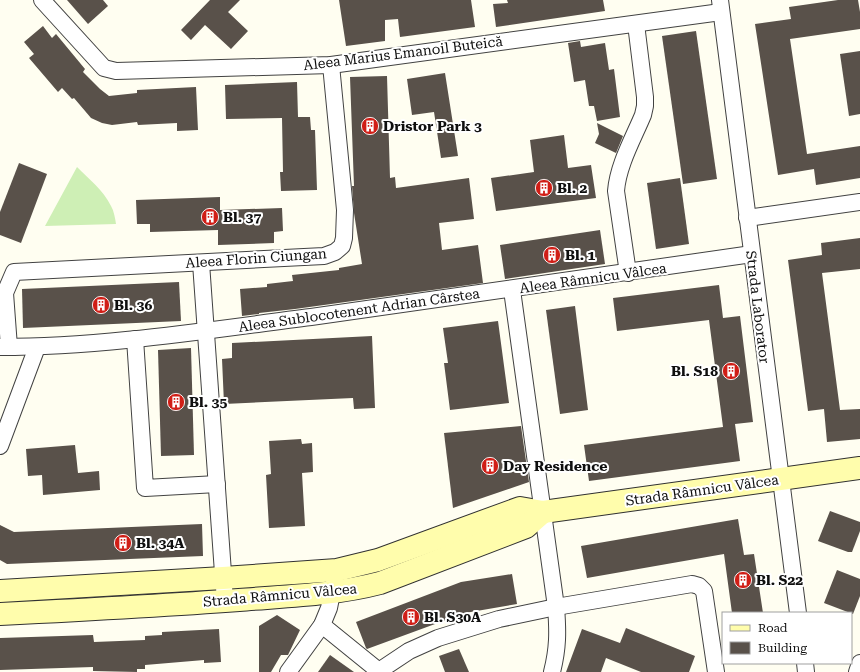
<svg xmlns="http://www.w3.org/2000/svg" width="860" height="672" font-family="'Roboto Serif',serif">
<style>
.grass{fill:#ceefb5}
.building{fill:#59514a}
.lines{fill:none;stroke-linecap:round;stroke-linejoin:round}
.street-casing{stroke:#424242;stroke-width:18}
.secondary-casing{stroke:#313131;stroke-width:24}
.street{stroke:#fff;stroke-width:16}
.secondary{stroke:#fffdac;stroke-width:22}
.labels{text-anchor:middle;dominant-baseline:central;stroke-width:4;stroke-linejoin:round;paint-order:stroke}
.street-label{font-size:14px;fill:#0f0f0f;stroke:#fff}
.poi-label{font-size:14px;font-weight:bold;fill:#0f0f0f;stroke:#fff;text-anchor:start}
</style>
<rect width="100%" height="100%" fill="#fffef1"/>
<path class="grass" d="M77,167C89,179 103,190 111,206C114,211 115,218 116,224L45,226Z"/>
<g class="building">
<path d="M67,0H103L108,6L88,24Z"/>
<path d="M210,0H240L228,12L248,31L231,49L205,25L191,40L181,30Z"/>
<path d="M339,0H471L475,27L400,37L398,19L385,20V41L346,46Z"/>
<path d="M507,0H603L605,11L496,27L493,4L508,3Z"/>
<path d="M838,0H858L860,12V29L790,39L807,154L860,146V178L816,185L814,169L778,175L755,24L791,19L789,7Z"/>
<path d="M43,26L52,38L56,34L85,69L83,72L100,89L109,96L137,93V90L196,87L198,130L177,131V123L138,125L137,122L112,125L102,123L91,118L74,98L72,99L62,88L58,92L29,58L34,54L24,42Z"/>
<path d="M696,31L717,179L683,184L662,36Z"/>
<path d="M580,41L581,47L605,43L609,70L614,69L620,117L597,121L594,106H589L585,80L574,82L568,43Z"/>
<path d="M860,51V114L849,116L840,54Z"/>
<path d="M445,73L458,156L441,158L434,112L412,115L407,79Z"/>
<path d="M387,76L390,178L395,177L396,188L469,178L474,219L439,223L442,250L478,245L483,283L295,309L259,313V314L242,316L240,289L267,287V284L293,281L292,275L339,270V268L362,264L354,213L352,186H354L350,77Z"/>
<path d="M297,82L298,117H310L311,130H315L317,190L281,191L280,172H283L282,118L226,119L225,85Z"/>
<path d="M597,123L623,136L616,153L595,143L599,134Z"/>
<path d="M564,135L568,168L591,165L596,198L496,211L491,178L534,172L530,140Z"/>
<path d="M19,163L47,174L21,243L0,235V212Z"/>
<path d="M680,178L689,244L656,249L647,183Z"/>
<path d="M220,197V210L282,208L283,231L274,232V243L218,245V230L150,232V224H137L136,200Z"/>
<path d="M600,230L605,264L505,279L500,245Z"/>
<path d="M860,238V269L822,273L840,410L860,409V439L827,442L824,409L808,411L788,260L822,255L821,243Z"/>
<path d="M179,282L181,321L23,328L22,289Z"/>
<path d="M719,285L723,318L740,316L753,422L735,424L740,461L589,481L584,445L723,427L709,320L617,331L613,298Z"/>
<path d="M575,306L588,410L560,414L546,310Z"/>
<path d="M498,321L509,403L450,410L444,363H448L443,328Z"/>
<path d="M372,336L375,408L354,409L353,398L224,404L222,359L232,358V343Z"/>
<path d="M191,348L194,455L161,456L158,350Z"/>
<path d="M521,426L529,482L453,508L444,433Z"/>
<path d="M301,439L302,444L312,443L313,472L302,473L305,526L269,528L266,475L271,474L269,441Z"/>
<path d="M75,445L78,473L99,471L100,490L43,495L42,475L28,476L26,449Z"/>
<path d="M830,511L860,522V531L852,552H848L818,541Z"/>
<path d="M738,519L744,555L754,554L763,613H732L724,554L587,578L581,546Z"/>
<path d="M202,524L203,556L7,564L0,560V525L14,532Z"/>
<path d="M837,570L860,579V596L853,614L824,603Z"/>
<path d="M512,574L517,604L465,613L367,649L366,648L356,622L461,582Z"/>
<path d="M277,615L300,630L288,655H281L271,672H259V626Z"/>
<path d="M626,628L695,656L689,672H641L606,658L601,672H566L582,629L620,643Z"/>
<path d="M219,629L221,662L204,663V660L145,665V669H137V672L93,671V667L0,670V638L93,635L94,642L145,640V636L162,635V632Z"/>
<path d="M459,649L469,672H445L439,656Z"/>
<path d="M330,655L354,672H318Z"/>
</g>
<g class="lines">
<defs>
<g id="street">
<path d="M42,0L104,68L116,71L331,65L721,12"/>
<path d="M720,0L798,613"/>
<path d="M747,218L860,202"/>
<path d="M201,263L225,601"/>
<path d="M628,273L616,191C618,165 633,139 643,115L645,106V97L636,24"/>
<path d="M512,290L556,607C558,632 558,648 552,672"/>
<path d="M135,339L145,488L217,484"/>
<path d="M0,347C103,347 209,330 311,317C458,297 605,276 752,254"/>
<path d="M9,347L5,293L14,272L324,256L335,252L342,246L344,238L345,210L331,65"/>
<path d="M0,446L37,347"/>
<path d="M322,625L380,672"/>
<path d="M805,663L806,672"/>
<path d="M379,671L409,651L438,638L499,619L556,607L692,584L699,586L704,591L716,672"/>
<path d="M288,672L322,625L329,608L334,583"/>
<path d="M857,672L860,663"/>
</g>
<g id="secondary">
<path d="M0,591L223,578L337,570L378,560L520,508L543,512L860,468"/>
<path d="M0,614C80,610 159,606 239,600C286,596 334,595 380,583L526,527L543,512"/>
</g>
</defs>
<use href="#street" class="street-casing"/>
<use href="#secondary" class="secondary-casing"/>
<use href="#street" class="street"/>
<use href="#secondary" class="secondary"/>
</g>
<defs>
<symbol id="building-disc" viewBox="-11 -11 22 22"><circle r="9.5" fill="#d01e16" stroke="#fff"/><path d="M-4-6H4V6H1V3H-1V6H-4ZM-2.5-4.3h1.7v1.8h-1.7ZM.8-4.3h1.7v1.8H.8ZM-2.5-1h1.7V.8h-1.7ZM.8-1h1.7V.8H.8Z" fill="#fff"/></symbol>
</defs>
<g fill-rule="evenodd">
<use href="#building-disc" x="360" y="116" width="20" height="20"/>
<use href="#building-disc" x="534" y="178" width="20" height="20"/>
<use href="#building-disc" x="200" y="207" width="20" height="20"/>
<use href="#building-disc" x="542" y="245" width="20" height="20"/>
<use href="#building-disc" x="91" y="295" width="20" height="20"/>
<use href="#building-disc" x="721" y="361" width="20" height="20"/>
<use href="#building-disc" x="166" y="392" width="20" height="20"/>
<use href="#building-disc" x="480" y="456" width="20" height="20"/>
<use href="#building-disc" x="113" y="533" width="20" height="20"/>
<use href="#building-disc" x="733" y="570" width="20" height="20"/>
<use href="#building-disc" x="401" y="607" width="20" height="20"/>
</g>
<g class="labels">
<g class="street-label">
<text transform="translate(403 53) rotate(-7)">Aleea Marius Emanoil Buteică</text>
<text transform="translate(256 258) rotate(-4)">Aleea Florin Ciungan</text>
<text transform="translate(593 278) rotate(-8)">Aleea Râmnicu Vâlcea</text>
<text transform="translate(758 307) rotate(83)">Strada Laborator</text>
<text transform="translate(359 310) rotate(-8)">Aleea Sublocotenent Adrian Cârstea</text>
<text transform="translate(702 490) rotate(-8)">Strada Râmnicu Vâlcea</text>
<text transform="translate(280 595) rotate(-5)">Strada Râmnicu Vâlcea</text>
</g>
<g class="poi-label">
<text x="383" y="126">Dristor Park 3</text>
<text x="557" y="188">Bl. 2</text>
<text x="223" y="217">Bl. 37</text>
<text x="565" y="255">Bl. 1</text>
<text x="114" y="305">Bl. 36</text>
<text x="718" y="371" text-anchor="end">Bl. S18</text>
<text x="189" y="402">Bl. 35</text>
<text x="503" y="466">Day Residence</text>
<text x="136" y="543">Bl. 34A</text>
<text x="756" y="580">Bl. S22</text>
<text x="424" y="617">Bl. S30A</text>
</g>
</g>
<rect x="722" y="612" width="130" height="52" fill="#ffffff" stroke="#9f9f9f"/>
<rect x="730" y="625" width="20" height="6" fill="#fffdac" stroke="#9f9f9f"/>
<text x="758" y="632" font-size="12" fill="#0f0f0f">Road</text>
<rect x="730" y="642" width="20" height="12" fill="#59514a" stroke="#9f9f9f"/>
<text x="758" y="652" font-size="12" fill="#0f0f0f">Building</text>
</svg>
